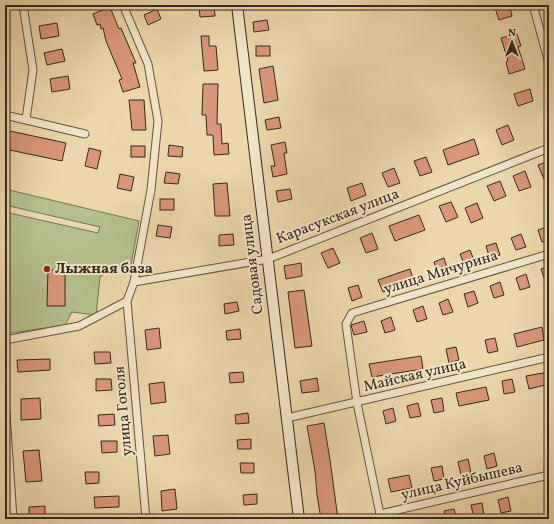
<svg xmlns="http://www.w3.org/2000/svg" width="554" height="524" font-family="Vollkorn,serif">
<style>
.green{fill:#b4bf8c;stroke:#747455}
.building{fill:#d99679;stroke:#34291e}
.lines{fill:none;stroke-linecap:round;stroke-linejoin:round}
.street-casing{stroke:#625442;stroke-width:9}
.secondary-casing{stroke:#34291e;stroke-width:12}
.street{stroke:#f1e5c9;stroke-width:7}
.secondary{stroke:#f1e5c9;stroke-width:10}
.poi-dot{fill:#8f2418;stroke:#f1e5c9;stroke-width:1.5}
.labels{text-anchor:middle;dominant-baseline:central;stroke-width:4;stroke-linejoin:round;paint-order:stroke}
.street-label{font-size:15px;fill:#34291e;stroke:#f1e5c9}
.poi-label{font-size:15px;font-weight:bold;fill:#34291e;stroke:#f1e5c9;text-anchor:start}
</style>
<rect width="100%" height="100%" fill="#ead7ac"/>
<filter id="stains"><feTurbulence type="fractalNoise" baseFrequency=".005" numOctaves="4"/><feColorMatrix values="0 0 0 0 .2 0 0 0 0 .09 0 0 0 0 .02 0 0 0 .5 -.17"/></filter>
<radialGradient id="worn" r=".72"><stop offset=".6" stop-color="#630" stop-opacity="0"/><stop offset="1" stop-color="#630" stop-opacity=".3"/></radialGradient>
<path class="green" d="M5,189L139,221L131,265L114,266L100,277L96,315L72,312L65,325L5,334V212L98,233L100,227L5,205Z"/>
<g class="building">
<path d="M214,5L215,16L200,17L199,6Z"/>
<path d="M494,5H504L505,9L510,7L512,16L499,20Z"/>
<path d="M110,7L119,29L121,28L136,63H133L140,87L123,92L119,80L122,79L106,41L103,28L101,29L100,24L97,25L93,14Z"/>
<path d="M157,9L161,19L148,25L144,15Z"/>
<path d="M267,20L269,30L254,32L253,22Z"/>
<path d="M57,23L59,36L41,39L39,26Z"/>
<path d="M517,34L521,46L518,47L525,69L509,74L506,62L508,61L501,38Z"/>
<path d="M201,36H209V46H216L218,70L204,71Z"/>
<rect x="256" y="46" width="14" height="10"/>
<path d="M62,49L65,61L47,65L44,53Z"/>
<path d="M273,66L278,100L264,103L259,69Z"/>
<path d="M68,76L70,89L52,92L50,79Z"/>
<path d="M203,84H218L217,124H221L222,144L228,143L229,154L214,155L213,135H207L206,115H202Z"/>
<path d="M530,89L533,101L518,106L514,94Z"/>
<path d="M129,100H144L146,130H132Z"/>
<path d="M279,117L281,128L267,130L265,120Z"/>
<path d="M508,125L514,140L502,145L496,130Z"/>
<path d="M5,130L66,143L62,161L5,149Z"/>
<path d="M474,139L479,154L448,165L443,150Z"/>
<path d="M285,142L287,153H284L287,174L273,177L271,166H275L271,145Z"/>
<path d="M169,145L183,147L182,157L168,156Z"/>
<rect x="131" y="146" width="14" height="11"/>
<path d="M89,148L101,151L97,169L85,166Z"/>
<path d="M426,157L432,172L420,176L414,161Z"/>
<path d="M549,161V191L538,165Z"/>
<path d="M394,168L400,183L388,187L382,173Z"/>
<path d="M525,171L531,187L519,191L513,176Z"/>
<path d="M166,172L180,174L178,184L164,183Z"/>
<path d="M120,174L134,177L131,191L117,188Z"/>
<path d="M500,181L506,196L494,201L487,186Z"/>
<path d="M227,183L230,216H215L213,184Z"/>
<path d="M362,183L366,195L351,201L347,188Z"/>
<path d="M290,189L292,199L278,202L276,191Z"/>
<rect x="160" y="199" width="14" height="11"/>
<path d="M451,202L458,217L446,222L439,206Z"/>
<path d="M477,203L483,218L471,223L465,208Z"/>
<path d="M419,215L425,230L395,241L389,226Z"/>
<path d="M158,225L172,227L170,238L156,236Z"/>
<path d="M549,226V240L542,242L538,230Z"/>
<path d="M372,233L378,249L366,253L360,238Z"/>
<path d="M233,234L234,245L219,246V235Z"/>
<path d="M521,234L526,247L516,250L511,238Z"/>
<path d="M496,243L500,255L490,259L486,246Z"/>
<path d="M333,248L340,263L328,268L321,253Z"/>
<path d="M470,250L475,263L465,266L460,254Z"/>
<path d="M444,258L448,271L438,274L434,262Z"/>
<path d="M301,263L302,276L286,279L284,266Z"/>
<path d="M549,266V289H548L541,269Z"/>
<path d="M410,269L414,282L383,292L378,280Z"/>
<path d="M48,270H65V306H47Z"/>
<path d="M526,274L530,287L520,290L516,278Z"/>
<path d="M500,282L504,295L494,298L490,286Z"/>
<path d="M358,285L362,297L352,301L348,288Z"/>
<path d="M304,290L312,346L295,348L288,292Z"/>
<path d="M474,291L478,303L468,307L464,294Z"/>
<path d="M448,299L453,312L443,315L439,303Z"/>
<path d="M237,302L239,311L225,314L224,304Z"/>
<path d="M423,306L427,319L417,322L413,310Z"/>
<path d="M391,317L395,330L385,333L381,321Z"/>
<path d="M364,321L367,332L354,335L351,325Z"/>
<path d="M542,327L544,340L517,347L514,334Z"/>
<path d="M159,328L161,348L147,350L145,330Z"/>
<path d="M240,329L241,339L227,340L226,331Z"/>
<path d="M495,338L498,351L488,353L485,340Z"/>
<path d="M456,347L459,360L449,363L446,349Z"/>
<path d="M94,352H110L111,363L95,364Z"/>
<path d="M421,356L423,369L372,377L369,364Z"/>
<path d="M50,359V370L18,372L17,360Z"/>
<path d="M243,372L244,382L230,383L229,373Z"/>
<path d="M549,372V384L529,389L526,376Z"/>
<path d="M317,378L319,391L302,393L300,381Z"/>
<path d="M96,379H111L112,390L96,391Z"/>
<path d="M512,379L515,392L504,394L502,381Z"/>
<path d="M164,382L166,402L151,404L149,384Z"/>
<path d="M486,387L489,400L459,406L456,393Z"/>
<path d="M40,398L41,419L21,420V399Z"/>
<path d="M442,398L444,411L434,413L431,400Z"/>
<path d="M418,403L421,416L410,418L407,406Z"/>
<path d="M393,408L396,421L386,424L383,411Z"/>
<path d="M248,413L249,423L236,424L235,415Z"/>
<path d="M114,414L115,425L99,426L98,415Z"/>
<path d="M324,423L330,460L338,519H321L317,495L315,471L307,426Z"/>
<path d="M168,435L170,454L155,456L153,436Z"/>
<path d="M251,439V449H238L237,440Z"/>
<path d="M101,441H117V452L102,453Z"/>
<path d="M39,450L42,481L26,482L23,451Z"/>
<path d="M494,453L497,466L487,469L484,456Z"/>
<path d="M468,459L471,473L461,475L458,462Z"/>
<path d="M240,463H254V473H241Z"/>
<path d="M442,466L444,479L434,481L431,468Z"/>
<path d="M85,472H99V483L86,484Z"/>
<path d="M409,475L412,488L391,492L388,479Z"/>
<path d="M175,489L177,509L162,511L161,491Z"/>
<path d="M257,494V504L244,505L243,495Z"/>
<path d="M119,496V507L95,508L94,497Z"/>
<path d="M508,497L511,511L501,513L498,500Z"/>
<path d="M482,503L484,516L474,518L471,505Z"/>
<path d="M45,506V518H29V507Z"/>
<path d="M454,509L457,519H446L444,511Z"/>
</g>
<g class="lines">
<defs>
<g id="street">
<path d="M23,5L33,70L26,119"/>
<path d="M123,5L148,64L158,121L151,190L134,282"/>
<path d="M533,5L549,63"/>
<path d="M5,115L85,134"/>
<path d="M127,301L146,519"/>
<path d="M5,340L79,326L127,301L134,282L268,259L549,148"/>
<path d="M5,399L13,519"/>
<path d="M287,418L549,357"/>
<path d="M380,514L549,475"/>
<path d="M381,519L357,403L346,324L352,313L549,254"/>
</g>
<path id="secondary" d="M237,5L299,519"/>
</defs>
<use href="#street" class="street-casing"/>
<use href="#secondary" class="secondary-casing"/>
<use href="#street" class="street"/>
<use href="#secondary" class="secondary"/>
</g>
<circle class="poi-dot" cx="47" cy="269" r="4"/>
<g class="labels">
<g class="street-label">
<text transform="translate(338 217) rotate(-21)">Карасукская улица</text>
<text transform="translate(253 264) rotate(-97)">Садовая улица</text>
<text transform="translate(441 273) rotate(-17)">улица Мичурина</text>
<text transform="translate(415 376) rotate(-13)">Майская улица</text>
<text transform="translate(124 411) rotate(-95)">улица Гоголя</text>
<text transform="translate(462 482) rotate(-13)">улица Куйбышева</text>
</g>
<g class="poi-label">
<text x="55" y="269">Лыжная база</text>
</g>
</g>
<rect width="554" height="524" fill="none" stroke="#ead7ac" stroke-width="20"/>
<rect x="6" y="6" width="542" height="512" fill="none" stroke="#34291e" stroke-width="2"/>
<rect x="10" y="10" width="534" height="504" fill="none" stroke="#34291e"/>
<g transform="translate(512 42)" stroke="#f1e5c9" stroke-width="3" paint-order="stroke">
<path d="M0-3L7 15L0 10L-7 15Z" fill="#34291e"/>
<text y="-6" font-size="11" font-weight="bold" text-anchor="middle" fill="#34291e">N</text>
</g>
<rect width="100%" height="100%" filter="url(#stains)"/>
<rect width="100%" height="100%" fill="url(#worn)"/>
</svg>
